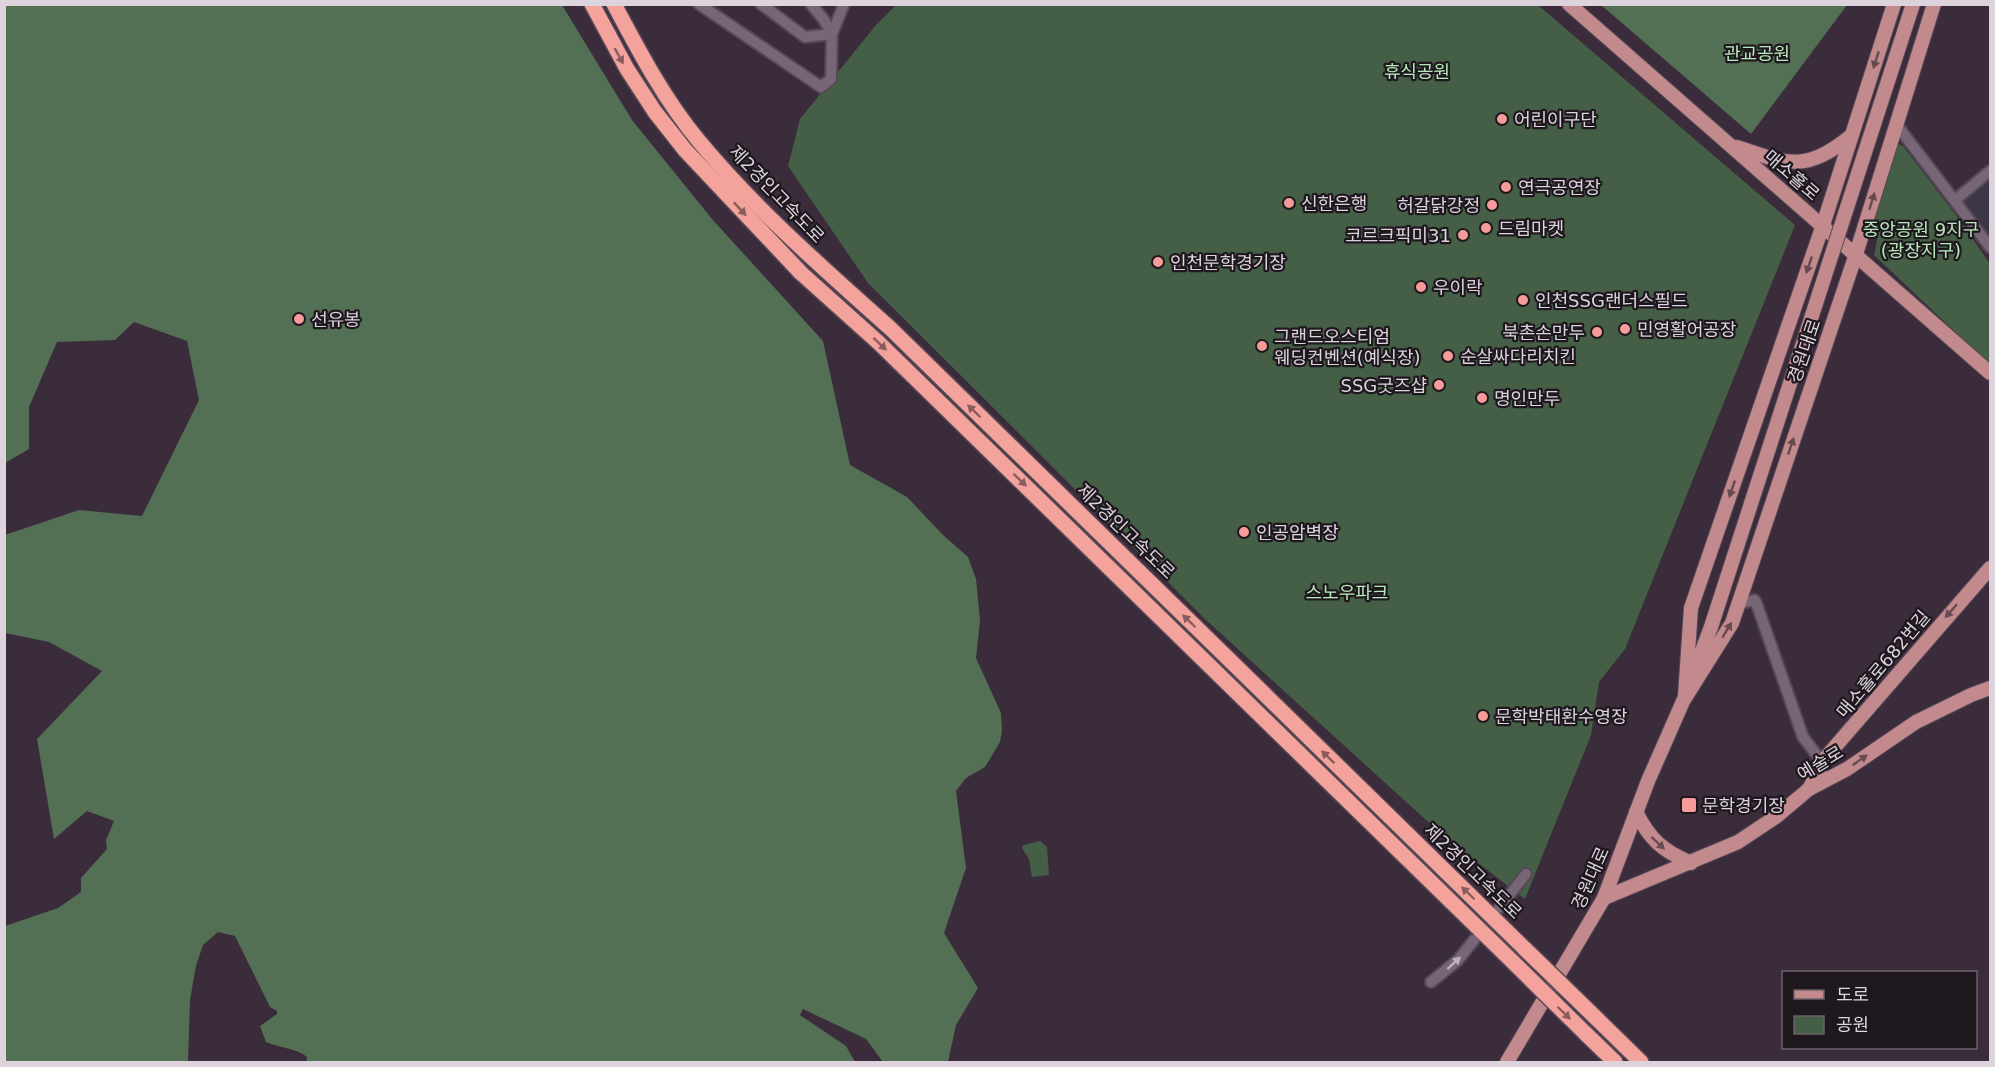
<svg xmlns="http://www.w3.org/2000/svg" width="1995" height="1067" font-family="'DejaVu Sans','Noto Sans KR',sans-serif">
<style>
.education{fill:#3d3646}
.green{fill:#455f46}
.forest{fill:#536f54}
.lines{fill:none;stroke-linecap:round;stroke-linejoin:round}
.minor-casing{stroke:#564956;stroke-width:14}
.major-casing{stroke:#564956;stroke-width:16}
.highway-casing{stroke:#564956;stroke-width:18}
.minor{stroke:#776676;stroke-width:10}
.major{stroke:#c28a8d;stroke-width:14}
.highway{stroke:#f4a29c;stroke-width:15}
.major-bridge-casing{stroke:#564956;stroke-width:16;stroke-linecap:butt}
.highway-bridge-casing{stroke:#564956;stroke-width:18;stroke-linecap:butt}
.major-bridge{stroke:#c28a8d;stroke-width:14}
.highway-bridge{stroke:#f4a29c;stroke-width:15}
.oneway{fill:#895c5d}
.oneway2{fill:#684b50}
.oneway3{fill:#beb2bd}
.poi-dot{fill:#f59b9a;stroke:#1e171e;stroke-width:2}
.labels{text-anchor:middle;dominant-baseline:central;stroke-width:4.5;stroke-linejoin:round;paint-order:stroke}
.park-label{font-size:18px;fill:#b7e9b8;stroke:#1e171e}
.poi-label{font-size:18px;fill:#dcd3dc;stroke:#1e171e;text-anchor:start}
.street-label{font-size:18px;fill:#dcd3dc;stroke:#1e171e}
</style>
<rect width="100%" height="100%" fill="#3b2c3b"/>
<path class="education" d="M1990,171V247L1955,200Z"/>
<g class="green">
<path d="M896,5H1538L1795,225L1625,649L1599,682L1591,735L1525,899L1447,839L1206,620L868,283L788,166L800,119L876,25Z"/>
<path d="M1898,144L1903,146L1959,219L1990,264V365L1874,255L1878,236L1875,219Z"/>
<path d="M1040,841L1047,847L1049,875L1032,877L1029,859L1022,848L1023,845Z"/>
</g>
<g class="forest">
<path d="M5,4L562,5L632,120L712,219L823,341L850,465L907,497L943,535L968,557L976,579L980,620L976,658L1001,713L1002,731L1000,742L985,767L966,778L956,791L966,868L944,933L978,988L956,1025L948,1062H883L866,1039L803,1009L800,1015L846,1046L855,1062H306L307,1057C297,1048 279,1048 266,1042L260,1026L277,1014V1011L270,1007L235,936L218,932L203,945L196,966L190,1000L188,1062H5V926L58,908L81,892V878L107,849L106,840L114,821L87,811L54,839L37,739L102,671L49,642L5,633V535L79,510L142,516L199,400L187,341L134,322L115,340L57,342L29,407V449L5,463Z"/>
<path d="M1601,5H1847L1751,134Z"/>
</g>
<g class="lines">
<defs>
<g id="minor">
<path d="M699,4L821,87L831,79L832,34L824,20L811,4"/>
<path d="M761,4L805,37L832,34"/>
<path d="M832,34L844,4"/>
<path d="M1896,124L1990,247"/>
<path d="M1955,200L1990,171"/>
<path d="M1738,604L1754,600L1756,602L1803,737L1823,763"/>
<path d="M1499,908L1526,874"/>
<path d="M1431,982L1458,960L1474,940"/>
</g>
<g id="major">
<path d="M1569,4L1990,373"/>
<path d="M1737,147C1789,165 1806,172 1851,136"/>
<path d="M1694,672L1711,627"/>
<path d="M1685,696L1691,608L1823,225L1894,4"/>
<path d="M1685,698L1732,623L1856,254L1934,4"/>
<path d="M1809,789L1827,756L1990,568"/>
<path d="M1636,812C1650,840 1663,851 1691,863"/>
<path d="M1604,898L1738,842L1777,816L1809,789L1847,769L1916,722L1971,695L1990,688"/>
<path d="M1507,1062L1604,898L1648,781L1688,690"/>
</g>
<g id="highway">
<path d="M592,4L627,69L655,112L685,150L801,273L879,343L1514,963"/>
<path d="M614,4C639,51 664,99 698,140C756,210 824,269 891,329L1525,949"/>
<path d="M1597,1019L1641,1062"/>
<path d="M1585,1033L1615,1062"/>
</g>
</defs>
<use href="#minor" class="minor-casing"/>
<use href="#major" class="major-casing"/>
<use href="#highway" class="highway-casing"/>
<use href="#minor" class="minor"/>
<use href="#major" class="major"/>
<use href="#highway" class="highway"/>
<defs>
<path id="major-bridge" d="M1711,627L1913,4"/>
<g id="highway-bridge">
<path d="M1525,949L1597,1019"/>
<path d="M1514,963L1585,1033"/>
</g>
</defs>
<use href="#major-bridge" class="major-bridge-casing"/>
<use href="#highway-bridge" class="highway-bridge-casing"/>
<use href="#major-bridge" class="major-bridge"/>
<use href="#highway-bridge" class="highway-bridge"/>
</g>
<defs><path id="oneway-solid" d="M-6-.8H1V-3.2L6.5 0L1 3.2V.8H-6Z" transform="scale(1.5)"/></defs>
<g class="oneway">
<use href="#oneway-solid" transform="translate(619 56) rotate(61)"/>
<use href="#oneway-solid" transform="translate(740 209) rotate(47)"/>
<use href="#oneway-solid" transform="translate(880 344) rotate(43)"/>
<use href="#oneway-solid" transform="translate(974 411) rotate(-136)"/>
<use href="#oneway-solid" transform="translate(1020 480) rotate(44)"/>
<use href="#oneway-solid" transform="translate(1189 621) rotate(-136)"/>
<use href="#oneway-solid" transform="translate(1328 757) rotate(-136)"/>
<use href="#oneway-solid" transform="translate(1468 893) rotate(-136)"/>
<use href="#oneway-solid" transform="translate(1564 1013) rotate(44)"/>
</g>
<g class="oneway2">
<use href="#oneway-solid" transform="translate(1876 60) rotate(108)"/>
<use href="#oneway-solid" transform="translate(1872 201) rotate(-73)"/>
<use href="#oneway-solid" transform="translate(1809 265) rotate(109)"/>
<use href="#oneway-solid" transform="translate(1791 446) rotate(-71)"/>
<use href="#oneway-solid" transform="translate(1732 489) rotate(109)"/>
<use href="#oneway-solid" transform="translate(1951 611) rotate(131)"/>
<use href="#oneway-solid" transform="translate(1727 630) rotate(-59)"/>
<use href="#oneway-solid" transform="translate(1860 760) rotate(-35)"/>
<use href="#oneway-solid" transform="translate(1658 843) rotate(43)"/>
</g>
<use class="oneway3" href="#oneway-solid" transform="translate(1454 963) rotate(-43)"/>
<g class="poi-dot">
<circle cx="1502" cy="119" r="6"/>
<circle cx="1506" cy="187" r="6"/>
<circle cx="1289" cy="203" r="6"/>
<circle cx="1492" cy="205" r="6"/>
<circle cx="1486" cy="228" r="6"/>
<circle cx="1463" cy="235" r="6"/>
<circle cx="1158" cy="262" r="6"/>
<circle cx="1421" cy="287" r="6"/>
<circle cx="1523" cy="300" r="6"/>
<circle cx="299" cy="319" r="6"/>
<circle cx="1625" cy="329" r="6"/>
<circle cx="1597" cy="332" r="6"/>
<circle cx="1262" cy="346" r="6"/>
<circle cx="1448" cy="356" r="6"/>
<circle cx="1439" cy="385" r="6"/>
<circle cx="1482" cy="398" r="6"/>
<circle cx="1244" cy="532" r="6"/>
<circle cx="1483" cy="716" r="6"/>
<rect x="1681" y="797" width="16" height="16" rx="3"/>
</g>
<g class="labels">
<g class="park-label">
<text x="1757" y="53">관교공원</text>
<text x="1417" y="71">휴식공원</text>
<text x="1921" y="229">중앙공원 9지구<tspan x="1921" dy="21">(광장지구)</tspan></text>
<text x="1347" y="592">스노우파크</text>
</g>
<g class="poi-label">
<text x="1514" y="119">어린이구단</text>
<text x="1518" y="187">연극공연장</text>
<text x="1301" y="203">신한은행</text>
<text x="1480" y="205" text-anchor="end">허갈닭강정</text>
<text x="1498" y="228">드림마켓</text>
<text x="1451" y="235" text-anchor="end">코르크픽미31</text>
<text x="1170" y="262">인천문학경기장</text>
<text x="1433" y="287">우이락</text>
<text x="1535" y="300">인천SSG랜더스필드</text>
<text x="311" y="319">선유봉</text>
<text x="1637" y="329">민영활어공장</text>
<text x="1585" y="332" text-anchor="end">북촌손만두</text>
<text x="1274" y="336">그랜드오스티엄<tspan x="1274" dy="21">웨딩컨벤션(예식장)</tspan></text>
<text x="1460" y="356">순살싸다리치킨</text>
<text x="1427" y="385" text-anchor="end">SSG굿즈샵</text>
<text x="1494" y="398">명인만두</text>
<text x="1256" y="532">인공암벽장</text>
<text x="1495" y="716">문학박태환수영장</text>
<text x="1702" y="805">문학경기장</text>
</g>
<g class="street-label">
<text transform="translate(1792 175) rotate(41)">매소홀로</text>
<text transform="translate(777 194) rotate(46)">제2경인고속도로</text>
<text transform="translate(1804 351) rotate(-71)">경원대로</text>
<text transform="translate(1126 531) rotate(44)">제2경인고속도로</text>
<text transform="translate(1883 664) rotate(-50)">매소홀로682번길</text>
<text transform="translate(1820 763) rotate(-31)">예술로</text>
<text transform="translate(1473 871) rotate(44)">제2경인고속도로</text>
<text transform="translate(1590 878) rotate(-66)">경원대로</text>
</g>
</g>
<rect width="1995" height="1067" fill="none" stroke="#dcd3dc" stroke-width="12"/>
<rect x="1782" y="971" width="195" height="78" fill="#1e171e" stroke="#6a626a" stroke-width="1.5"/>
<rect x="1794" y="990" width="30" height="9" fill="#c28a8d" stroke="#6a626a" stroke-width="1.5"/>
<text x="1836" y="1001" font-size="18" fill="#dcd3dc">도로</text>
<rect x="1794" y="1016" width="30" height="18" fill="#455f46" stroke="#6a626a" stroke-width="1.5"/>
<text x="1836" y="1031" font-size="18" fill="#dcd3dc">공원</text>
</svg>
